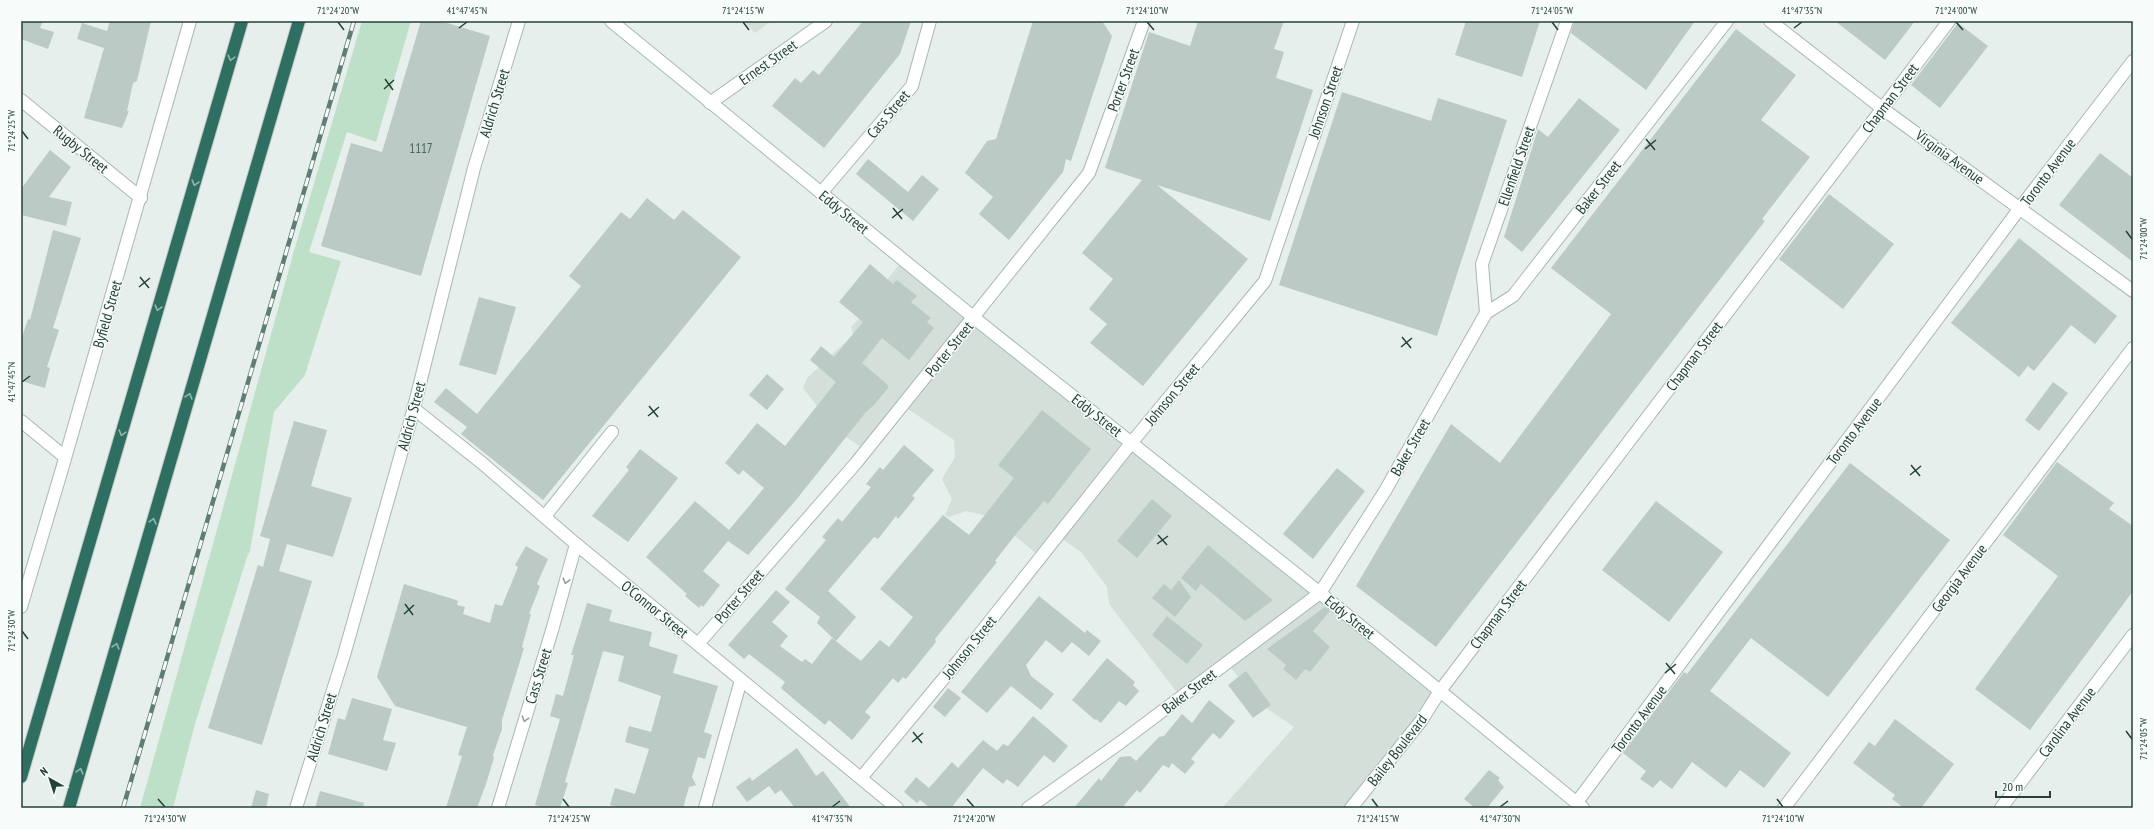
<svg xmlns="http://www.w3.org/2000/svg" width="2154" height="829" font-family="'PT Sans Narrow',sans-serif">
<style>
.built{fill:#d4dfda}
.green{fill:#bfe0c8}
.building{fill:#bbcac4}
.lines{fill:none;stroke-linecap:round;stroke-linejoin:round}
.minor-casing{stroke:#a8b8b2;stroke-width:14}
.tertiary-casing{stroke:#a8b8b2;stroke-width:14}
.secondary-casing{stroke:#a4bbb3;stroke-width:14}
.motorway-casing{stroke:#c2cac8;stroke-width:14}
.minor{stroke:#fff;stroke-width:12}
.tertiary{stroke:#fff;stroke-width:12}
.secondary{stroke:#fff;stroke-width:12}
.motorway{stroke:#2f6f62;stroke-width:12}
.rail-casing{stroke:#5f7d75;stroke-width:4.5}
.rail{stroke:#f7fbf9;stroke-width:3;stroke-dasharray:9;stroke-linecap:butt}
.oneway{stroke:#93b5ae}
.oneway2{stroke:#92a09c}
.ticks{fill:none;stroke:#24423a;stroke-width:1.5}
.labels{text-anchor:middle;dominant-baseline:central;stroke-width:3;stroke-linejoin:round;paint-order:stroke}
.number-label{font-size:13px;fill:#4a645c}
.street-label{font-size:15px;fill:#24423a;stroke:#f7fbf9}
.neatline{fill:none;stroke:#24423a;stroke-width:1.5}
.ticks-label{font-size:10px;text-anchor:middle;fill:#24423a}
</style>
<rect width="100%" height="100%" fill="#e6efeb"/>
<g class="built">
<path d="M743,21H771L755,33Z"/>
<path d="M903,260L1440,691L1347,808H1222L1294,727L1262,705L1226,662L1179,695L1109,604L1107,587L1082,553L1060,537L1038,555L992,517L966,511L949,517L945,515L952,499L942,479L955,457L954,440L908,409L902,408L867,451L836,430L803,388L807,378L853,335L851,327L870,307L873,297Z"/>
</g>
<path class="green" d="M362,21H411L376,142L347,132L309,252L341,261L305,375L274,412L250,551L247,557L195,724L173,808H140L294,251Z"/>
<g class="building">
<path d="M21,21H43L40,28L54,32L48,49L21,39Z"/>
<path d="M110,21H151L137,81L133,83L127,111H129L122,128L84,118L104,48L77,39L82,23L107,31Z"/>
<path d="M421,21H441L490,36L421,276L321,246L351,143L382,152Z"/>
<path d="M863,21H911L900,54L824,148L772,106L795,78L801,83L813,70L819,75Z"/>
<path d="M1033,21H1102L1112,36L1071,161L1066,159L1063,172L1009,240L979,214L993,197L965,173L987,141L996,139Z"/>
<path d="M1198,21H1284L1274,49L1284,52L1276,78L1313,90L1270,221L1157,185L1248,259L1143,386L1090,343L1107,324L1089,309L1113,279L1082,253L1142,180L1105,168L1149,32L1190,46Z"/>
<path d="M1466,21H1540L1522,77L1455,55Z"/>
<path d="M1574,21H1695L1646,90L1571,33Z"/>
<path d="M1835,21H1915L1885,60Z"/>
<path d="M1958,23L1988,46L1940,108L1911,85Z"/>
<path d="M1736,29L1796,75L1761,120L1810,157L1762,219L1765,221L1436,647L1356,586L1451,424L1500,463L1611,314L1551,268Z"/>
<path d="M1342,92L1431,121L1438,98L1507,120L1437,336L1279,285Z"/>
<path d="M1579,98L1620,130L1522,252L1504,237L1538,129L1548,137Z"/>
<path d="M50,150L71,167L49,197L72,202L66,226L21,215V189Z"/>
<path d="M2100,153L2133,178V262L2059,205Z"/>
<path d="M868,159L908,192L922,175L939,189L913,221L856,174Z"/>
<path d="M1829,194L1894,244L1843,309L1779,259Z"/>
<path d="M647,198L674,220L683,210L741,257L543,500L461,434L467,427L434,402L446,388L477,414L581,286L569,276L621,212L630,219Z"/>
<path d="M53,230L81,238L53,328L59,330L47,367L50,368L45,388L21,381V340L28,319L30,320Z"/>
<path d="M2019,238L2117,316L2095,344L2071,325L2034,371L2028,366L2019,377L1951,323Z"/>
<path d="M870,264L893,284L897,280L917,296L911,302L931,318L927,322L934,328L909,360L882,338L862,363L888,385V388L874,405L866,412L796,500L748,555L728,541L703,571L720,585L703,607L701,605L699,608L685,596L687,594L646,557L695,501L729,530L764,488L743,470L739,475L725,463L757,423L785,446L836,382L810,360L821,346L834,357L863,322L839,302Z"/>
<path d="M479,297L516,307L496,375L459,365Z"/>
<path d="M767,374L784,389L767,410L749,395Z"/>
<path d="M2053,382L2068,393L2039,431L2025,420Z"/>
<path d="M1042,410L1091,449L1048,504L1044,501L1016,534L995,561L997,562L935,639L936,642L906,679L903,677L898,683L893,678L865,712L871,717L852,740L829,720L825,725L796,701L781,688L785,682L749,654L744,659L728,645L776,590L790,602L772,622L788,636L780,646L802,662L805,659L812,664L832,638L861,661L880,640L889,647L913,617L880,589L943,515L969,535L1014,478L998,465Z"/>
<path d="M294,421L327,430L311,486L352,498L333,557L287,544L279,571L312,581L262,745L208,728L258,565L263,567L270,539L260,536Z"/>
<path d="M904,445L934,470L912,496L915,498L898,519L896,516L878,539L874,537L828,591L856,617L836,641L817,623L820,617L785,589L826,540L822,537L838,518L842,522L871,487L866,484L880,467L883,470Z"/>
<path d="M640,449L678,478L628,542L592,516L629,470L626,467Z"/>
<path d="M2057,462L2114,503L2109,509L2133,526V591L2030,730L1975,689L2058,576L2003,535Z"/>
<path d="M1850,463L1950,540L1828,697L1751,638L1710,691L1791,753L1764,788L1740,770L1726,788L1692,762L1672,789L1660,780L1653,788L1640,779L1646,771L1623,753L1684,672L1687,674Z"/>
<path d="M1337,468L1365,491L1313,559L1283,534Z"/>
<path d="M1152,499L1172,516L1137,558L1117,541Z"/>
<path d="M1656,501L1723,552L1669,622L1602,570Z"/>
<path d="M1208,545L1273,600L1245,621L1201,584L1196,591L1181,578Z"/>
<path d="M526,546L548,559L537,584L540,586L529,614H531L522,647L524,648L502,720V729L493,755L494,758L486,784L477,808H446L462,756L458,755L467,727L395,706L377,677L404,584L456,600L458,601L457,605L465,607L463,614L490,623L495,604L502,606L518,567L515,565Z"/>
<path d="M1179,580L1191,597L1175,617L1152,598L1164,584L1171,590Z"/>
<path d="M1039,596L1085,633L1087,630L1101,641L1089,656L1072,642L1062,653L1046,640L1026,665L1031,676L1054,694L1041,710L1011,686L987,713L961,692Z"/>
<path d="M587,603L612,610L609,621L652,632L649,646L678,655L673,673L718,686L704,732L712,735L705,759L698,757L692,777L696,785L689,787L683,808H622L610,805L615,788L635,794L649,749L625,742L629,726L651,732L661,696L618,681L624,656L603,651L565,782L568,783L560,808H546L535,805L560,719L550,716L556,694L563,696L574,655H571Z"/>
<path d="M1325,607L1330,611L1313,631L1330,647L1310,672L1305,669L1296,680L1283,669L1286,665L1267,649Z"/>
<path d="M1167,616L1203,645L1187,664L1152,635Z"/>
<path d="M1107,658L1135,682L1133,685L1139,691L1126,706L1119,701L1101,723L1096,719L1095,720L1072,700Z"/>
<path d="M1246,671L1271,705L1253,718L1228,685Z"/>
<path d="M948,688L961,698L945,717L933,707Z"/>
<path d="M352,698L392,709L383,740L396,743L387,771L328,754L338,718L345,720Z"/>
<path d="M1209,700L1235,721L1220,739L1213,733L1191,759L1195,762L1185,774L1172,763L1169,768L1163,765L1140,793L1137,790L1122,808H1074L1099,778L1101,781L1120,757L1130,756L1136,761L1159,737L1164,736L1182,714L1192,723Z"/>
<path d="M1033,716L1068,746L1054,763L1044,755L1018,787L1007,779L1003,784L983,768L951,808H930L920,800L917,803L904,792L916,777L929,788L952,762L958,768L983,740L997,751L1003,744L1008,746Z"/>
<path d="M1895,719L1954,764L1921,808H1904L1892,799L1895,795L1853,763L1869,742L1875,746Z"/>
<path d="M797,748L816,776L823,771L851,808H795L781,790L775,794L769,786L747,802L736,787L750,777L752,781Z"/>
<path d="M1489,770L1500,778L1498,780L1504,787L1487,808H1475L1464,799Z"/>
<path d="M256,790L269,794L266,808H251Z"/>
<path d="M320,791L364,803L363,808H315Z"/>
</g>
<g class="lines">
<defs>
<g id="minor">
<path d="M1770,21L1887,112L2133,291"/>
<path d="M21,100L141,198"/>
<path d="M821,193L912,86L930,21"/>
<path d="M1486,313L1482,264L1567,21"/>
<path d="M413,408L482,463L576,544L897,808"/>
<path d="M21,421L65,457"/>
<path d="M545,516L612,432"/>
<path d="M21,607L62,469L190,21"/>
<path d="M698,644L856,463L1089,173L1144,21"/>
<path d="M861,778L959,660L1132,442L1265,281L1353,21"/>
<path d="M1577,802L2020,208L2133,61"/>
<path d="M498,808L553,627L576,544"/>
<path d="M705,808L741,680"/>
<path d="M1028,808L1121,742L1320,593L1385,491L1486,313L1513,296L1727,21"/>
<path d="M1351,808L1421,721L1440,691L1557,536L1949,21"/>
<path d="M1784,808L2133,348"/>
<path d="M2001,808L2133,635"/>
</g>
<g id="tertiary">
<path d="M710,103L826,21"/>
<path d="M296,808L344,655L412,415L474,168L519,21"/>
</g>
<path id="secondary" d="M611,21L978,321L1320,593L1583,808"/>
<g id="motorway">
<path d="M21,777L242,21"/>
<path d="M69,808L299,21"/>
</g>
</defs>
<use href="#minor" class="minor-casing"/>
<use href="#tertiary" class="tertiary-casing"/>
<use href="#secondary" class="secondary-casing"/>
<use href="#motorway" class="motorway-casing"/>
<use href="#minor" class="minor"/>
<use href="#tertiary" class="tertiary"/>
<use href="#secondary" class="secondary"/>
<use href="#motorway" class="motorway"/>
<defs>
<path id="rail" d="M123,808L354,21"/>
</defs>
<use href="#rail" class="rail-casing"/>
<use href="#rail" class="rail"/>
</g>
<defs><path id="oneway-chevron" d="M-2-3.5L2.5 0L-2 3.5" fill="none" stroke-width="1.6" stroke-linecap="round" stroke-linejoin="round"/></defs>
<g class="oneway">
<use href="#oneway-chevron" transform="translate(231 58) rotate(106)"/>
<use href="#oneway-chevron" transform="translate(195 183) rotate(106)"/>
<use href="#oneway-chevron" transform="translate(158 308) rotate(106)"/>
<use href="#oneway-chevron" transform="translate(189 396) rotate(-74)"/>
<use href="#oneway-chevron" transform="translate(122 433) rotate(106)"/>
<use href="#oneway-chevron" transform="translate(153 521) rotate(-74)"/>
<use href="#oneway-chevron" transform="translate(116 646) rotate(-74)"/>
<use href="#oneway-chevron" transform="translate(80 771) rotate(-74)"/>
</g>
<g class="oneway2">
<use href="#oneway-chevron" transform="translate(566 581) rotate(105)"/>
<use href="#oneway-chevron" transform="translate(525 719) rotate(107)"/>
</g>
<path class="ticks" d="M338,22L344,30M743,22L749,30M1147,22L1154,30M1552,22L1558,30M1956,22L1963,30M459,28L467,22M1794,28L1802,22M385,79L393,90M384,89L394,80M22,131L28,139M1646,139L1655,150M1645,149L1656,140M893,208L902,219M892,218L903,209M2126,231L2132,239M140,277L149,288M139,287L150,278M1402,337L1411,348M1401,347L1412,338M22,382L30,376M649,406L658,417M648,416L659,407M1911,465L1920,476M1910,475L1921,466M1158,535L1167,545M1157,544L1168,536M405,604L413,615M404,614L414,605M22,631L28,639M1666,663L1675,674M1665,673L1676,664M2126,731L2132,739M913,732L922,743M912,742L923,733M158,799L165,807M563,799L569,807M967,799L974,807M1372,799L1378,807M1777,799L1783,807M832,807L840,801M1500,807L1508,801"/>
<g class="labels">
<g class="number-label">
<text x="421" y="148">1117</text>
</g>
<g class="street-label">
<text transform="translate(768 62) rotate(-35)">Ernest Street</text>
<text transform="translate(1123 80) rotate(-70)">Porter Street</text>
<text transform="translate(1890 98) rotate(-53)">Chapman Street</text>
<text transform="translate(1325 102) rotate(-71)">Johnson Street</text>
<text transform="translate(494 103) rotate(-73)">Aldrich Street</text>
<text transform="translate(888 114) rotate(-50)">Cass Street</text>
<text transform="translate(81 149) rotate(39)">Rugby Street</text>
<text transform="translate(1950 157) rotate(36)">Virginia Avenue</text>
<text transform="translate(1516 166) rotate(-71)">Ellenfield Street</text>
<text transform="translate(2048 172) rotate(-53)">Toronto Avenue</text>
<text transform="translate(1598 187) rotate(-52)">Baker Street</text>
<text transform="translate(844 212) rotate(39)">Eddy Street</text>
<text transform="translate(107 314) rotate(-74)">Byfield Street</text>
<text transform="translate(949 349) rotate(-51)">Porter Street</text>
<text transform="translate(1694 356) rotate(-53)">Chapman Street</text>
<text transform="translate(1172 394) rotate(-50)">Johnson Street</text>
<text transform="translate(1097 415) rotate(38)">Eddy Street</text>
<text transform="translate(411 416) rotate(-75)">Aldrich Street</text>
<text transform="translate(1854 431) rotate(-53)">Toronto Avenue</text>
<text transform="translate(1410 447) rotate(-60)">Baker Street</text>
<text transform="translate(1959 578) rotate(-53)">Georgia Avenue</text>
<text transform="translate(739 596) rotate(-49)">Porter Street</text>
<text transform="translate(655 609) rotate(39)">O'Connor Street</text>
<text transform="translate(1498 614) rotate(-53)">Chapman Street</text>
<text transform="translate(1350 617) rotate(39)">Eddy Street</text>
<text transform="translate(969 647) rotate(-51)">Johnson Street</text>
<text transform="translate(538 676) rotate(-73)">Cass Street</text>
<text transform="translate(1189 691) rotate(-37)">Baker Street</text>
<text transform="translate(1639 719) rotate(-53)">Toronto Avenue</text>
<text transform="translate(2067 722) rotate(-53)">Carolina Avenue</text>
<text transform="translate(321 727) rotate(-73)">Aldrich Street</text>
<text transform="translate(1397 750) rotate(-52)">Bailey Boulevard</text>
</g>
</g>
<rect width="2154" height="829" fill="none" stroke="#f7fbf9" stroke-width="44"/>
<g transform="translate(50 779) rotate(321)" stroke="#f7fbf9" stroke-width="3" paint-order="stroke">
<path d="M0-3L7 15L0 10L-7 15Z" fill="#24423a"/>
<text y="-6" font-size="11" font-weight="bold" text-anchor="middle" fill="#24423a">N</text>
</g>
<path d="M1996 791v6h54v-6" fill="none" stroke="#24423a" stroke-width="2"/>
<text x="2002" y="791" font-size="12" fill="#24423a" stroke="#f7fbf9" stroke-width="3" paint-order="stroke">20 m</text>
<rect x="22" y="22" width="2110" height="785" class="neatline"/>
<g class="ticks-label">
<text x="338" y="14">71°24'20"W</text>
<text x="467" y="14">41°47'45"N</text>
<text x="743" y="14">71°24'15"W</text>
<text x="1147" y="14">71°24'10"W</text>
<text x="1552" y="14">71°24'05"W</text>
<text x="1802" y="14">41°47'35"N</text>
<text x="1956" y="14">71°24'00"W</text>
<text transform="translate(11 131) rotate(-90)" y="4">71°24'25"W</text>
<text transform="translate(2143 239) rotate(-90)" y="4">71°24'00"W</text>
<text transform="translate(11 382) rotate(-90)" y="4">41°47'45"N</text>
<text transform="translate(11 631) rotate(-90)" y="4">71°24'30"W</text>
<text transform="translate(2143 739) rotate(-90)" y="4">71°24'05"W</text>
<text x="165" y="822">71°24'30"W</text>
<text x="569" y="822">71°24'25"W</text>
<text x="832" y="822">41°47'35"N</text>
<text x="974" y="822">71°24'20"W</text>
<text x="1378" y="822">71°24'15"W</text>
<text x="1500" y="822">41°47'30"N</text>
<text x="1783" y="822">71°24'10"W</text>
</g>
</svg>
